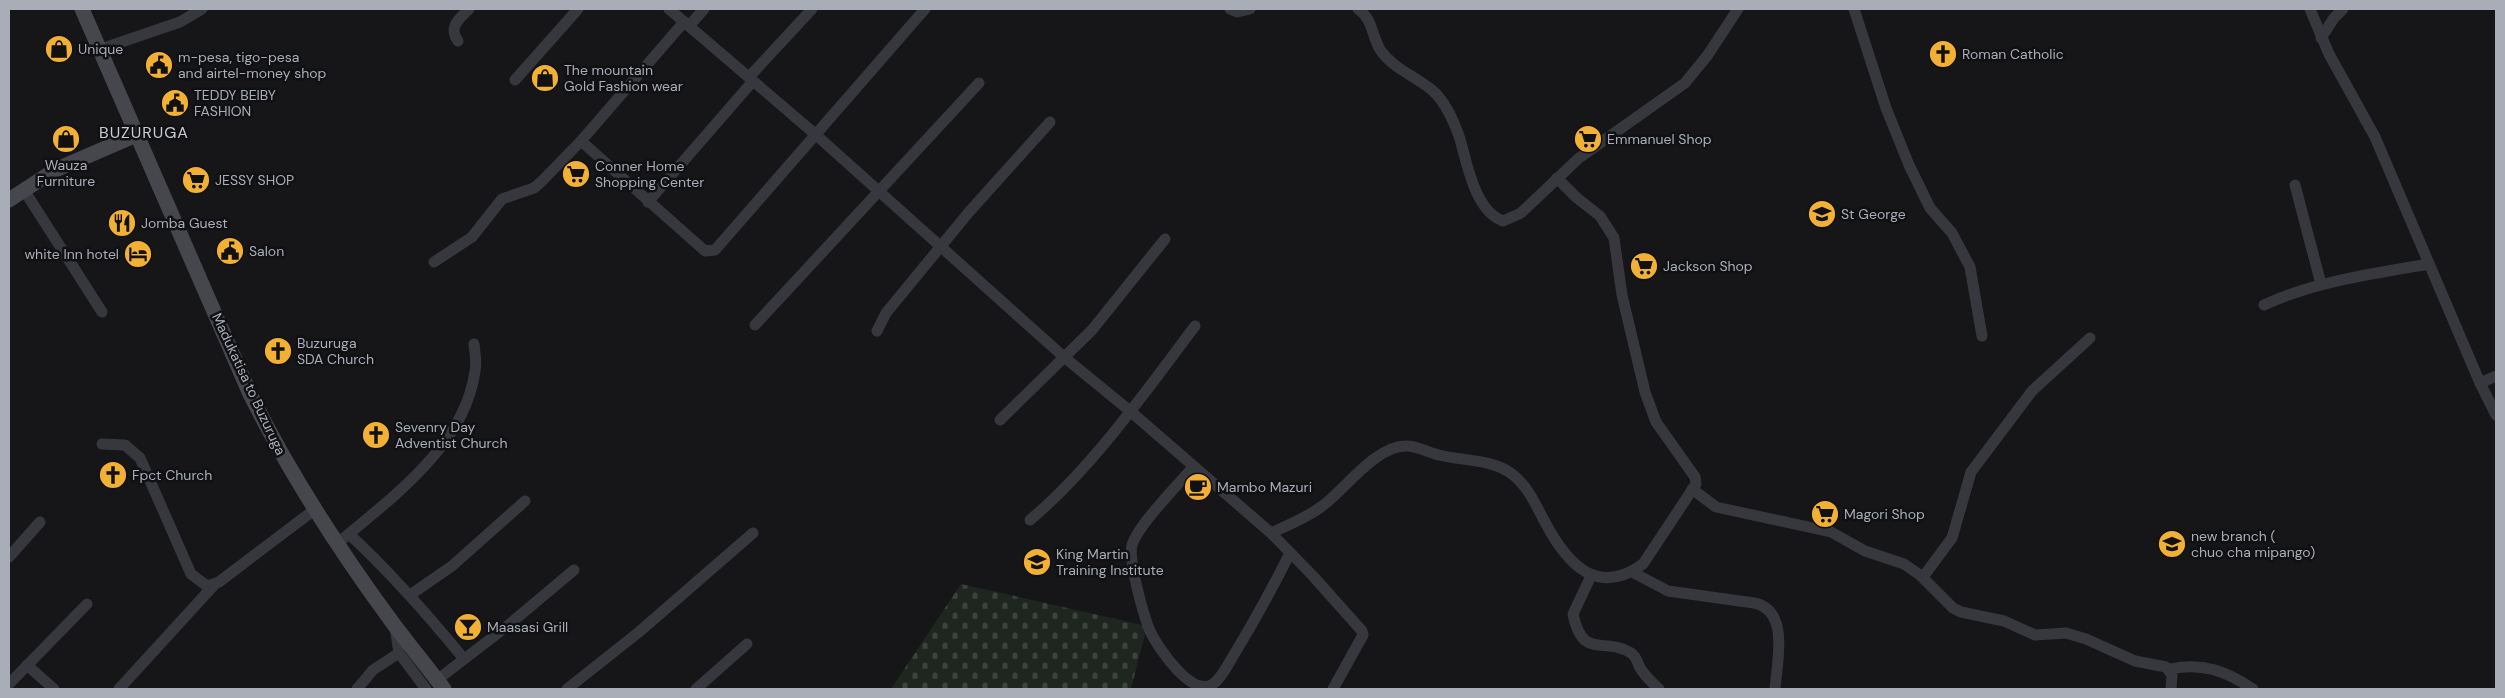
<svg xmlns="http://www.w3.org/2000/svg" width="2505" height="698" font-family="'DM Sans',sans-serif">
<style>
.cemetery{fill:url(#cemetery-stones)}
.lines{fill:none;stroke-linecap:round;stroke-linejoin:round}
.street{stroke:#37383d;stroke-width:11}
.secondary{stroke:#45474d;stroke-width:15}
.labels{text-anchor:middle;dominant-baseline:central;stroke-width:5;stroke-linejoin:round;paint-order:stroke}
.poi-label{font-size:14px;fill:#a8adb8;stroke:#111113;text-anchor:start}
.street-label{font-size:14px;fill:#a8adb8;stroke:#111113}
.quarter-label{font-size:16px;letter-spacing:1px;fill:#c9ccd4;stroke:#111113}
</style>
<defs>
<pattern id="cemetery-stones" width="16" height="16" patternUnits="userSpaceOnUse" patternTransform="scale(1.25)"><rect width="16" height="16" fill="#1e261f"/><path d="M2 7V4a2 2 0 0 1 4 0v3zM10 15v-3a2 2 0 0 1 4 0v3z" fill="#3c433d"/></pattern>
</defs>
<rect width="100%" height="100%" fill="#161618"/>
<path class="cemetery" d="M961,584L1147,626L1131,689H891Z"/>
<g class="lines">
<g class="street">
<path d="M669,9L815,134L1064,357L1130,411L1271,533L1313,576L1362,631L1363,635L1333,689"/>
<path d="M1230,9L1237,12L1250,9"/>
<path d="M1358,9C1374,20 1371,36 1381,51C1394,69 1415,76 1432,90C1445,101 1455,124 1460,139C1467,164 1475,211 1503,221L1521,213L1579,158L1685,83L1707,56L1738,9"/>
<path d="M1854,9L1886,108L1909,165L1930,208L1952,233L1970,267L1982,336"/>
<path d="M2310,9L2329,54L2375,137L2480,383L2496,415"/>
<path d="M689,26L704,9"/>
<path d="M2321,38L2334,18L2343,9"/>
<path d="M458,41C448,27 459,19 469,9"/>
<path d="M101,49L180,22L202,9"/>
<path d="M749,77L812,9"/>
<path d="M515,80L578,9"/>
<path d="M581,141L705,251L715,250L925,9"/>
<path d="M2295,185L2321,284"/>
<path d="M24,190L102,312"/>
<path d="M648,202L753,81"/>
<path d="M434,262L472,237L502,199L534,188L541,182L581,141L684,22"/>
<path d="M2264,305C2316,281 2372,274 2429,264"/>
<path d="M755,325L979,83"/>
<path d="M877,331L886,313L969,212L1050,122"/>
<path d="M2480,383L2496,376"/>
<path d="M1000,420L1092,330L1165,239"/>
<path d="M102,444L125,445L140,458L191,574L207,586L219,582L314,510"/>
<path d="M1193,467C1178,485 1138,525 1132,545C1128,560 1144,618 1151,633C1159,649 1192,698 1213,684C1223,677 1229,662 1235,653C1255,620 1273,587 1290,553"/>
<path d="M1692,489L1716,507L1831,532L1865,551L1904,564L1920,575L1953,608L1961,612L2004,621L2035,635L2066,633L2086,639L2135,661L2166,667L2172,675L2171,689"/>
<path d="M1030,520C1092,468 1146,391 1195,326"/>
<path d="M1271,533C1288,525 1306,518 1321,507C1346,489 1375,446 1406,446C1419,446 1428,453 1439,455C1463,461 1492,459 1512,474C1529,487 1536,506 1546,524C1568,565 1598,597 1643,564L1696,484L1695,477L1656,422L1645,392L1622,295L1614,238L1600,216L1577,198L1557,178"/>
<path d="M349,534C391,573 428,615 464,659"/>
<path d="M338,543C391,498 465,446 475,371C477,362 475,353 474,344"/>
<path d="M9,557L40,522"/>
<path d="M1632,572L1668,591L1754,603C1790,610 1777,662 1775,689"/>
<path d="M1591,576L1573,614C1583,661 1603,636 1631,653C1636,656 1637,661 1639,666C1645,677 1651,681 1659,689"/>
<path d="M1923,577L1952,538L1971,472L2032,391L2090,338"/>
<path d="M410,595L452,566L525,501"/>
<path d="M399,653L426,689"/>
<path d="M27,665L54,689"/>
<path d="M2170,669C2202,662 2226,671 2253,689"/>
<path d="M437,680L506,627L574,570"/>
<path d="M9,684L87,604"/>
<path d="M119,689L215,584"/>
<path d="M357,689L373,670L399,653L395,627"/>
<path d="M567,689L639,632L753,533"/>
<path d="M696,689L747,644"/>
</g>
<g class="secondary">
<path d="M82,9L250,394C291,476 341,553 395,626C411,647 428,668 444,689"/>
<path d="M9,200L55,170L136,135"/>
</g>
</g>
<defs>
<symbol id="shop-disc" viewBox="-11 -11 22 22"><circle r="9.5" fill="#f2b134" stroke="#111113"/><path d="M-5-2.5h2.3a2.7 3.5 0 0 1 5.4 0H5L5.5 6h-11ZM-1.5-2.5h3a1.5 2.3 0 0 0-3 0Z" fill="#111"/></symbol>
<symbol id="church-disc" viewBox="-11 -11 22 22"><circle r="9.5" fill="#f2b134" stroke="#111113"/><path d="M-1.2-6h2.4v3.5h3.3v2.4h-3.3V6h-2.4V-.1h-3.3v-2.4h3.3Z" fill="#111"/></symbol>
<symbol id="civic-disc" viewBox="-11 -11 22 22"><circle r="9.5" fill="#f2b134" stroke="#111113"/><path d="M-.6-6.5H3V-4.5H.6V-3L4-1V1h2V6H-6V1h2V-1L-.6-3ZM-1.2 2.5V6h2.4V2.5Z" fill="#111"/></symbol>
<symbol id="supermarket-disc" viewBox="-11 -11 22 22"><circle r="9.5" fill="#f2b134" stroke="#111113"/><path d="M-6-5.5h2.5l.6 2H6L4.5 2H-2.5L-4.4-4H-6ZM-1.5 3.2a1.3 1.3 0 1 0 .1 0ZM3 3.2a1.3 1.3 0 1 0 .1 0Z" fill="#111"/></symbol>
<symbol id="school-disc" viewBox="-11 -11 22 22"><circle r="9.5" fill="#f2b134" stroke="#111113"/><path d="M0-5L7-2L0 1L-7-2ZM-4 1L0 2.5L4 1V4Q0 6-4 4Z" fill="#111"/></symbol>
<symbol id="restaurant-disc" viewBox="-11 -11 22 22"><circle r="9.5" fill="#f2b134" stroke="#111113"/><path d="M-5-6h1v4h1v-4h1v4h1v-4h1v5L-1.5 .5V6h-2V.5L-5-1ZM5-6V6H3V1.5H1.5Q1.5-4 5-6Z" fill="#111"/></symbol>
<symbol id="hotel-disc" viewBox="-11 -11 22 22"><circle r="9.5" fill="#f2b134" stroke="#111113"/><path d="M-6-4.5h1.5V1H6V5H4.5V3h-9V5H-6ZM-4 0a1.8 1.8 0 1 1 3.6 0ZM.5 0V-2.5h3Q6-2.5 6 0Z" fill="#111"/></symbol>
<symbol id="cafe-disc" viewBox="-11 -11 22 22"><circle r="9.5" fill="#f2b134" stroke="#111113"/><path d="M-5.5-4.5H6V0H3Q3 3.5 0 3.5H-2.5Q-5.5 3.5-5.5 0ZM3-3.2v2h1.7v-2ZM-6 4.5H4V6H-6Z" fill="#111"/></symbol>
<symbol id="university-disc" viewBox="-11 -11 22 22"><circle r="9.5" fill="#f2b134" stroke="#111113"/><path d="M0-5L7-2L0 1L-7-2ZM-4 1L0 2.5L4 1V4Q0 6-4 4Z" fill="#111"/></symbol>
<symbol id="bar-disc" viewBox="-11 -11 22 22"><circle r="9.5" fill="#f2b134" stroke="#111113"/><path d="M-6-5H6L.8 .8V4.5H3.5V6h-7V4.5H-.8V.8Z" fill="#111"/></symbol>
</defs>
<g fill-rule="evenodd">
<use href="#shop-disc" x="43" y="33" width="32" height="32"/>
<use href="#church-disc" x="1927" y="38" width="32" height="32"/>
<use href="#civic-disc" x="143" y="49" width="32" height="32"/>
<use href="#shop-disc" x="529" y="62" width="32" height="32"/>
<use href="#civic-disc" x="159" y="87" width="32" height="32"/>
<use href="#shop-disc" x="50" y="123" width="32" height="32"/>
<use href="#supermarket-disc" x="1572" y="123" width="32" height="32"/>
<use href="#supermarket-disc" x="560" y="158" width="32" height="32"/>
<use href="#supermarket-disc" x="180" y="164" width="32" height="32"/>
<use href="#school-disc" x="1806" y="198" width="32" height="32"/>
<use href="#restaurant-disc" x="106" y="207" width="32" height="32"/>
<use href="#civic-disc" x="214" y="235" width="32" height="32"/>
<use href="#hotel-disc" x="122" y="238" width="32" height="32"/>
<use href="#supermarket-disc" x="1628" y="250" width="32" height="32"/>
<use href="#church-disc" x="262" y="335" width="32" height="32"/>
<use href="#church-disc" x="360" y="419" width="32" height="32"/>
<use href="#church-disc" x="97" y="459" width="32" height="32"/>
<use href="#cafe-disc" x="1182" y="471" width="32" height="32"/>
<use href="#supermarket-disc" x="1809" y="498" width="32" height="32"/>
<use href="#school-disc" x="2156" y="528" width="32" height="32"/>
<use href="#university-disc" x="1021" y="546" width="32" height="32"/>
<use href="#bar-disc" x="452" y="611" width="32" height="32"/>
</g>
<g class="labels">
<g class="poi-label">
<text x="78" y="49">Unique</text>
<text x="1962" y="54">Roman Catholic</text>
<text x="178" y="57">m-pesa, tigo-pesa<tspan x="178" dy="16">and airtel-money shop</tspan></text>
<text x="564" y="70">The mountain<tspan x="564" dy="16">Gold Fashion wear</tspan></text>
<text x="194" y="95">TEDDY BEIBY<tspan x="194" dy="16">FASHION</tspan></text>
<text x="1607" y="139">Emmanuel Shop</text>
<text x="66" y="165" text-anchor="middle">Wauza<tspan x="66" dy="16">Furniture</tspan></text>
<text x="595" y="166">Conner Home<tspan x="595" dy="16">Shopping Center</tspan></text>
<text x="215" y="180">JESSY SHOP</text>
<text x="1841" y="214">St George</text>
<text x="141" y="223">Jomba Guest</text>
<text x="249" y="251">Salon</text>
<text x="119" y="254" text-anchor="end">white Inn hotel</text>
<text x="1663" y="266">Jackson Shop</text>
<text x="297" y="343">Buzuruga<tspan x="297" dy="16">SDA Church</tspan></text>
<text x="395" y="427">Sevenry Day<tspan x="395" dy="16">Adventist Church</tspan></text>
<text x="132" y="475">Fpct Church</text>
<text x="1217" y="487">Mambo Mazuri</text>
<text x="1844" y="514">Magori Shop</text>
<text x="2191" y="536">new branch (<tspan x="2191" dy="16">chuo cha mipango)</tspan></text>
<text x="1056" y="554">King Martin<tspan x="1056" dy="16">Training Institute</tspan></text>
<text x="487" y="627">Maasasi Grill</text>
</g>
<g class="street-label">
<text transform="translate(249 384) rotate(65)">Madukatisa to Buzuruga</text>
</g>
<g class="quarter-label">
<text x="144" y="132">BUZURUGA</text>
</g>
</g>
<rect width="2505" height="698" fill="none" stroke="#a8adb8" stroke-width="20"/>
</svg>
